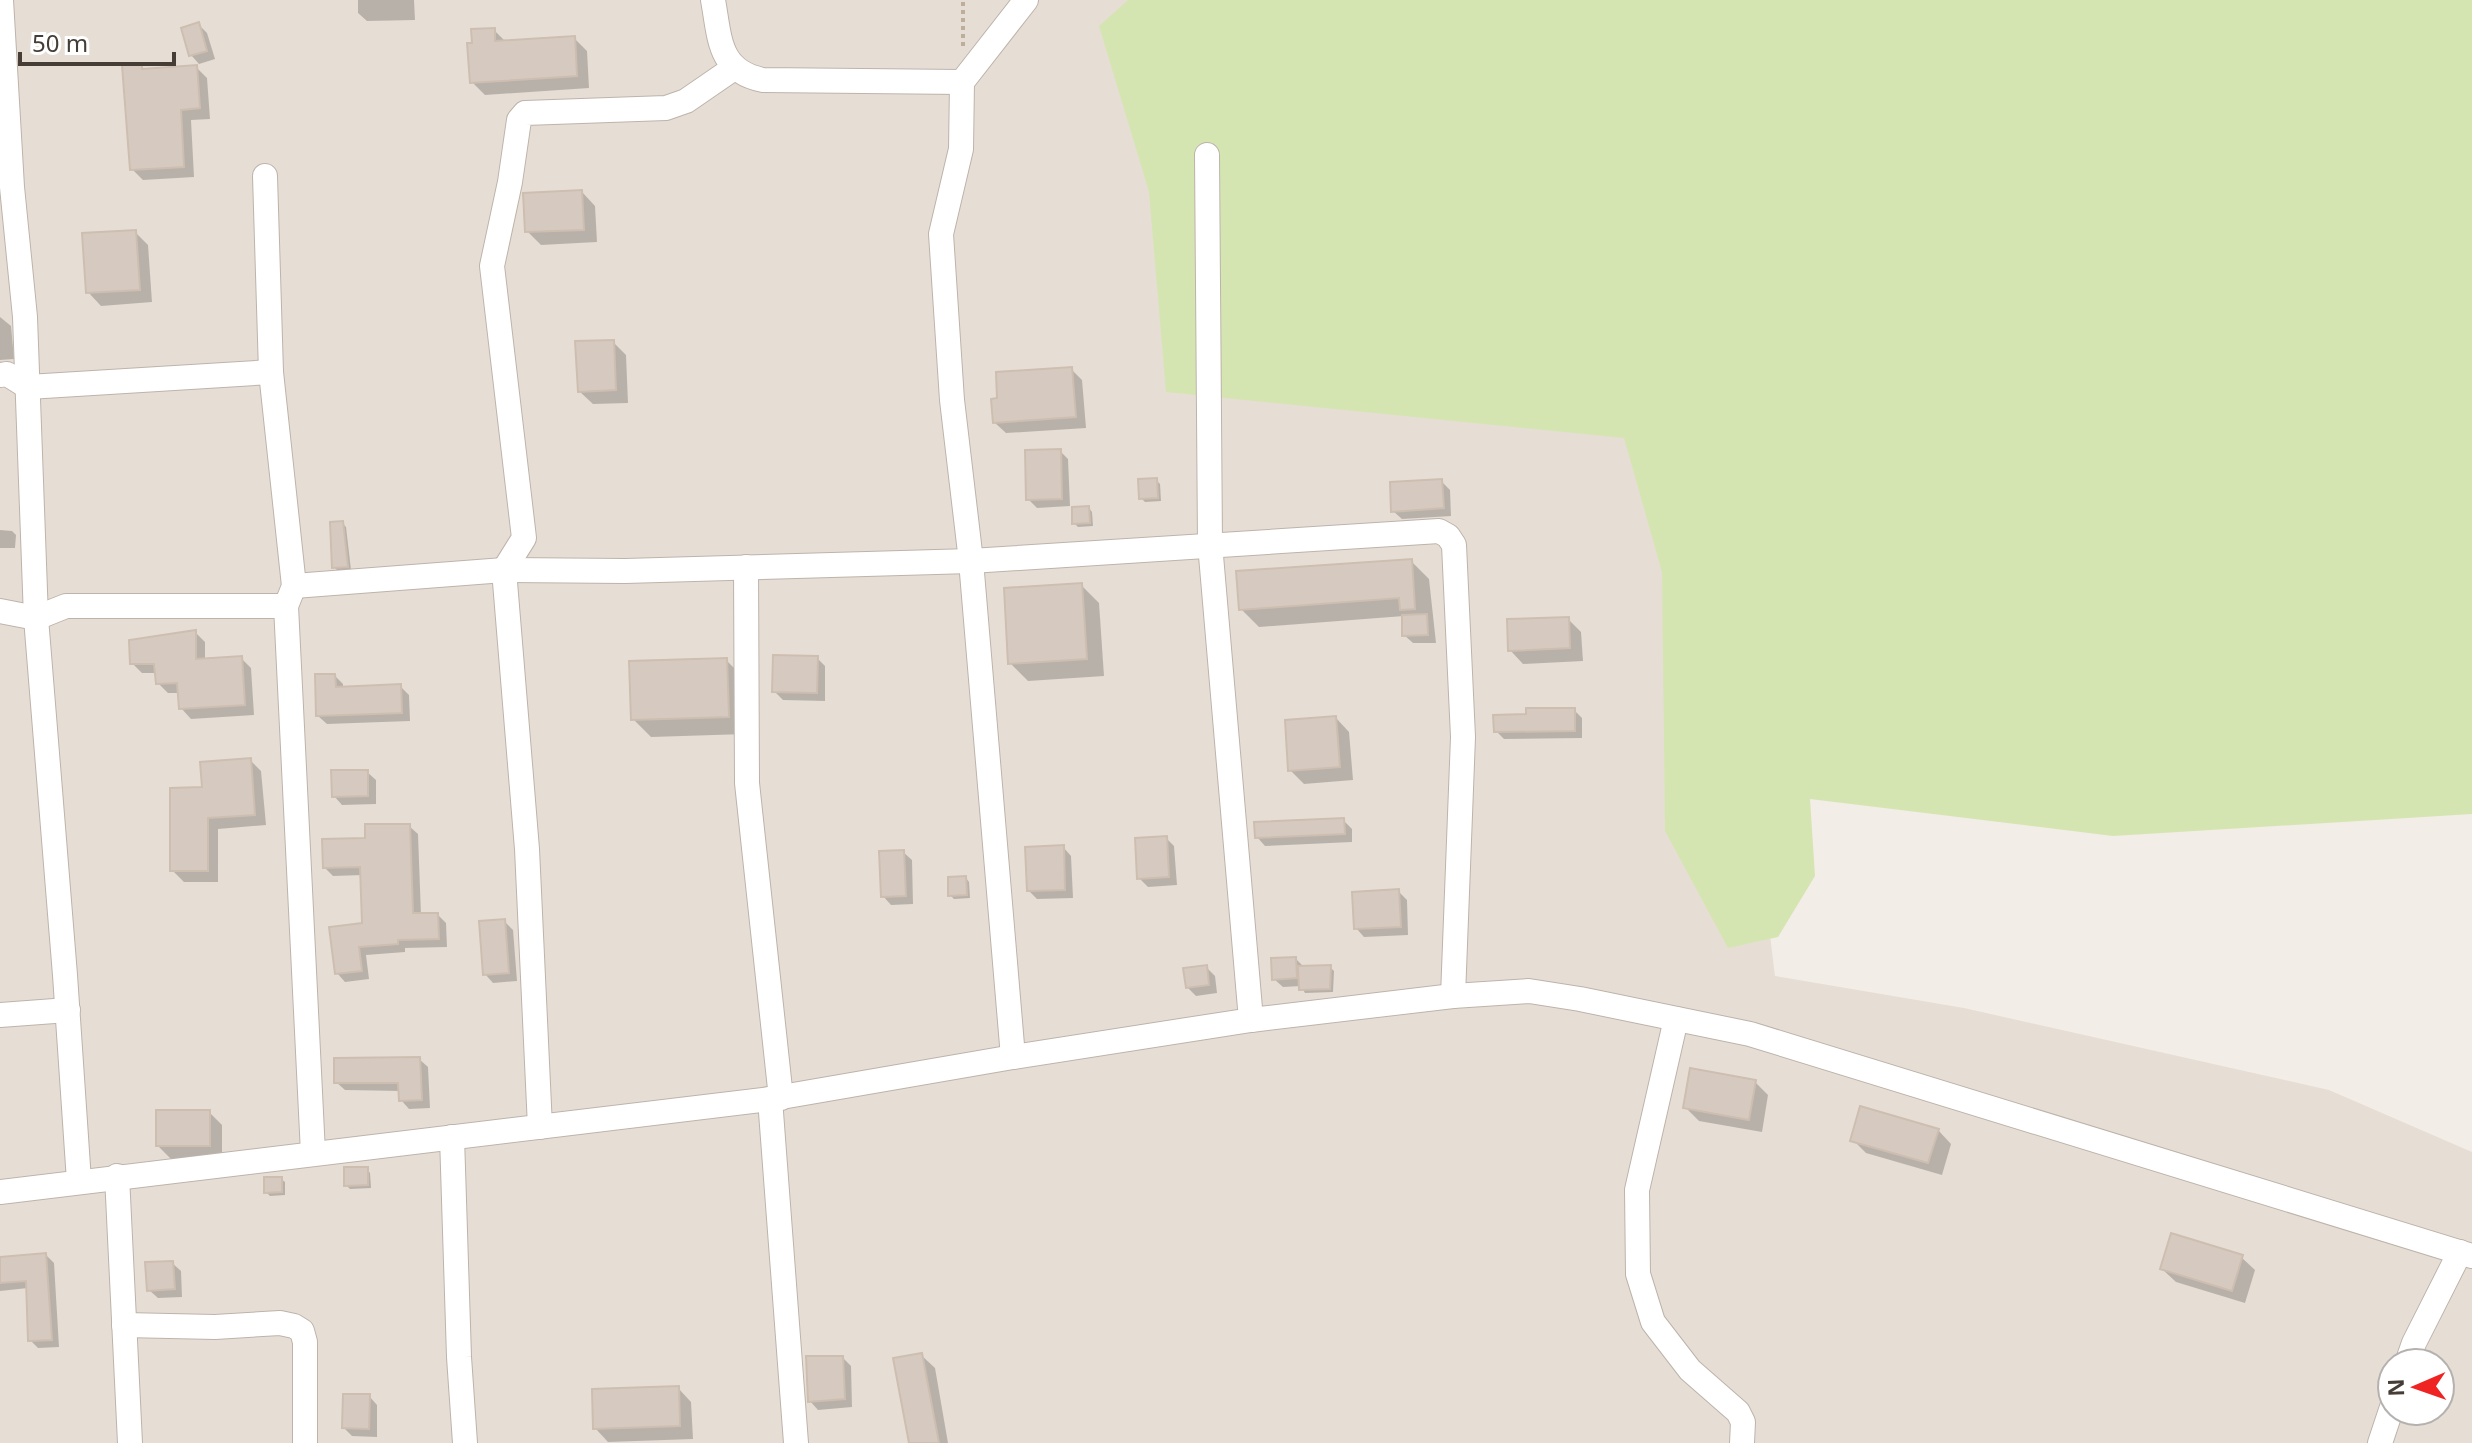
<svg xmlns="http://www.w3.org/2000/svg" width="2472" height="1443" font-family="'Noto Sans',sans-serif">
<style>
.residential{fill:#e6ded5;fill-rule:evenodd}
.green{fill:#d5e5b1}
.shadow{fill:#0003}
.building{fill:#d6cac0;stroke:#cebeb0;stroke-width:2}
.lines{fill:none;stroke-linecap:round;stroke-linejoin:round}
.minor-casing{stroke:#bdb3aa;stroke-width:26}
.path{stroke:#bead9c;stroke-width:4;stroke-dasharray:4 4;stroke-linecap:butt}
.minor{stroke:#fff;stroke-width:24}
</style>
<rect width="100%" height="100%" fill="#f2ede7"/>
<path class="residential" d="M0,0H1221L1701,371L1775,976L1964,1008L2329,1090L2472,1152V1443H0ZM2392,1363H2440V1411H2392Z"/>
<path class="green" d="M1128,0H2472V814L2113,836L1810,799L1815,876L1778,937L1728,948L1665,831L1662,572L1624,438L1166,392L1149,192L1099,26Z"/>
<g class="shadow">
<path d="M358,0H414L415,20L367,21L358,13Z"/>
<path d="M199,25L207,33L215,59L199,64L191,55Z"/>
<path d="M494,30L506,42L574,38L587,51L589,88L485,95L472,82Z"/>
<path d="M141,66L146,70L196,67L207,78L210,119L191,120L194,177L143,180L132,169Z"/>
<path d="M582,192L595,206L597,242L541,245L527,231Z"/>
<path d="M135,232L148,245L152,302L101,306L88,292Z"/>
<path d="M0,317L11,326L14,359L0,360Z"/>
<path d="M613,342L626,355L628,403L593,404L579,391Z"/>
<path d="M1071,369L1082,380L1086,428L1006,433L994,422Z"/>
<path d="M1060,451L1068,459L1070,506L1037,508L1028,499Z"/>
<path d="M1156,480L1160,484L1161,501L1145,502L1141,498Z"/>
<path d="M1441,481L1450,490L1451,516L1402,519L1393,511Z"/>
<path d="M1089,508L1092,512L1093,526L1078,527L1074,523Z"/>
<path d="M342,523L346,527L351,570L338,571L334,567Z"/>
<path d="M0,530L12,531L16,535L15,548H0Z"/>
<path d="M1411,561L1429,579L1436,643H1413L1404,635V616L1259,627L1241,609Z"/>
<path d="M1081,585L1099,603L1104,676L1028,681L1010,663Z"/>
<path d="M1568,619L1581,632L1583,661L1523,664L1510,650Z"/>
<path d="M195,632L205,642V660L241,658L251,668L254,715L191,719L181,708L180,693H168L158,683L157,673H142L132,663Z"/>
<path d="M817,658L825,666V701L783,700L774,691Z"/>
<path d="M726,660L744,678L746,734L651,737L633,719Z"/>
<path d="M335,676L343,684V689L400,686L409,695L410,721L327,724L318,716Z"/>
<path d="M1574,710L1582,718V738L1504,739L1496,731Z"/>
<path d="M1336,718L1349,732L1353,780L1304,784L1290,770Z"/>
<path d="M250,760L261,771L266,825L218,829V882H184L172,870L204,789Z"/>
<path d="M367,772L376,780V804L342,805L334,796Z"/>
<path d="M1343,820L1352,829V842L1265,846L1257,837Z"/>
<path d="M409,826L418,834L421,915H438L446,923L447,947L405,948V952L366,955L369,979L345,982L337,973L364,925L363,875L333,876L325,868L367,840Z"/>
<path d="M1166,838L1174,846L1177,885L1148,887L1139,878Z"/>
<path d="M1063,847L1071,856L1073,898L1037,899L1029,891Z"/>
<path d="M903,852L912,860L913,904L891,905L883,896Z"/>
<path d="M966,878L969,882L970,898L954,899L950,895Z"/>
<path d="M1398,891L1407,900L1408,935L1364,937L1356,928Z"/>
<path d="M504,921L513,930L517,981L493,983L485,974Z"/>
<path d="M1296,959L1305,968L1330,967L1334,971L1333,992L1305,993L1301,986L1283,987L1274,979Z"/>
<path d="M1206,967L1215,976L1217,993L1196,996L1187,987Z"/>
<path d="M419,1059L428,1067L430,1108L409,1109L401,1100L400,1091L345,1090L336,1082Z"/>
<path d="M1755,1082L1768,1095L1762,1132L1699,1121L1685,1107Z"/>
<path d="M209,1112L222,1125V1159H171L158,1146Z"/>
<path d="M1938,1130L1951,1144L1942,1175L1866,1153L1853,1140Z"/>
<path d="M367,1169L370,1173L371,1188L350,1189L346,1185Z"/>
<path d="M281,1179L285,1182V1195L270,1196L266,1192Z"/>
<path d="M46,1255L54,1263L59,1347L38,1348L30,1340L28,1288L0,1291V1259Z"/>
<path d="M2241,1257L2255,1270L2245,1303L2176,1282L2162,1269Z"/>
<path d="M172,1263L181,1271L182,1297L158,1298L149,1290Z"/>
<path d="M921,1355L935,1368L948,1443H911Z"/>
<path d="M843,1358L851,1366L852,1407L818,1410L810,1401Z"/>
<path d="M678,1388L691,1402L693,1439L608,1442L595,1428Z"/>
<path d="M369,1396L377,1405V1437L352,1436L344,1428Z"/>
</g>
<g class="building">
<path d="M199,22L207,51L189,56L181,28Z"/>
<path d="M495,28V41L575,36L577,76L470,83L467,43H472L471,29Z"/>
<path d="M142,64V69L197,65L200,108L181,110L184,167L130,170L122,65Z"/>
<path d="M582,190L584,230L525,232L523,193Z"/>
<path d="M136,230L140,290L86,293L82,233Z"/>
<path d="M614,340L616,390L578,392L575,341Z"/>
<path d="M1072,367L1076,417L993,423L991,399L997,398L996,372Z"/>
<path d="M1061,449L1062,499L1026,500L1025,450Z"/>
<path d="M1157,478L1158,498L1139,499L1138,479Z"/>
<path d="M1442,479L1444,508L1391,512L1390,482Z"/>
<path d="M1089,506L1090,523L1072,524V507Z"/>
<path d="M343,521L348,567L332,568L330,522Z"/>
<path d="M1412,559L1415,609L1400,610L1399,598L1239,610L1236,571Z"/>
<path d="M1082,583L1087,659L1008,664L1004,588Z"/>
<path d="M1427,614L1428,635L1402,636V615Z"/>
<path d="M1569,617L1570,648L1508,651L1507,619Z"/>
<path d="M196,630V659L242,656L245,705L179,709L177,683L156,684L154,664H130L129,640Z"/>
<path d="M773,655L818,656L817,693L772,692Z"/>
<path d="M727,658L729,717L631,720L629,661Z"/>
<path d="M315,674H335L336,687L401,684L402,713L316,716Z"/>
<path d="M1526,708H1575V731L1494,732L1493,715L1526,714Z"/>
<path d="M1336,716L1340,767L1288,771L1285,720Z"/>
<path d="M251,758L255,815L208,818V871H170V788L202,787L200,762Z"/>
<path d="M331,770H368V796L332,797Z"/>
<path d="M1344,818L1345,834L1255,838L1254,822Z"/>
<path d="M365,824H410L413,913H438L439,939L398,940V944L359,947L362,971L335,974L329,927L362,923L360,867L323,868L322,839L365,838Z"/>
<path d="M1167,836L1169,877L1137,879L1135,838Z"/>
<path d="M1064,845L1065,890L1027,891L1025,847Z"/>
<path d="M904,850L906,896L881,897L879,851Z"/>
<path d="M966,876L967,895L948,896V877Z"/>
<path d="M1399,889L1401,927L1354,929L1352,892Z"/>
<path d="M505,919L509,973L483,975L479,921Z"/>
<path d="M1296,957L1297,978L1272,980L1271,958Z"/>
<path d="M1207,965L1209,985L1186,988L1183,968Z"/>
<path d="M1331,965L1330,989L1299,990L1298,966Z"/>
<path d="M420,1057L422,1100L399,1101L398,1083H334V1058Z"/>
<path d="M1690,1068L1756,1080L1749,1120L1683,1108Z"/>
<path d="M1860,1106L1939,1129L1928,1163L1850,1141Z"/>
<rect x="156" y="1110" width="54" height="36"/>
<path d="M344,1167H368V1185L344,1186Z"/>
<path d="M264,1177H282V1192L264,1193Z"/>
<path d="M2171,1233L2243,1255L2232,1291L2160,1269Z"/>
<path d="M46,1253L52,1340L28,1341L26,1281L0,1283V1257Z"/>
<path d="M173,1261L175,1289L147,1291L145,1262Z"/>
<path d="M922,1353L939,1443H909L893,1358Z"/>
<path d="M806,1356H843L845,1399L808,1402Z"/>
<path d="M679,1386L680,1426L593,1429L592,1389Z"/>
<path d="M343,1394H370L369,1429L342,1428Z"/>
</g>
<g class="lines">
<defs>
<g id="minor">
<path d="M1,0L12,187L25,317L36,618L65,975L79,1181"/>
<path d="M713,0C720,38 718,71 763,80L962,82"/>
<path d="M1207,155L1210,544L1251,1020"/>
<path d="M265,176L271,372L294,586L286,606L313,1153"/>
<path d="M0,375L7,374L28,387L271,372"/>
<path d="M746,567L747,783L781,1098"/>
<path d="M294,586L504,570L625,571L971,561L1439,531L1448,536L1454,545L1463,737L1453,996"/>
<path d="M0,611L36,618L66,606H286"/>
<path d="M0,1015L68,1010"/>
<path d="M1676,1019L1637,1190L1638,1274L1653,1322L1690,1370L1738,1412L1743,1422L1742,1443"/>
<path d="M1013,1057L971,561L952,400L941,234L961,149L962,82L1026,0"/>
<path d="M770,1099L796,1443"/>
<path d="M540,1127L527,849L504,570L524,538L492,266L510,182L519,120L525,113L666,108L686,101L734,68"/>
<path d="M452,1137L459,1357L465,1443"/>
<path d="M117,1176L130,1443"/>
<path d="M0,1192L770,1099L1013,1057L1251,1020L1453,996L1529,991L1580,999L1750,1034L2472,1256"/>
<path d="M124,1325L215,1327L280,1323L294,1326L302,1331L305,1342V1443"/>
<path d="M2407,1363L2414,1343L2460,1252"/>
<path d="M2380,1443L2392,1407"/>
</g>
</defs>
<use href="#minor" class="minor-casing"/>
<path class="path" d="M963,46V0"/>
<use href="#minor" class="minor"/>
</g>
<g transform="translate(2416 1387) rotate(268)"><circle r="38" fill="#ffffff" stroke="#b5b1af" stroke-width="2"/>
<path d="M0-6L14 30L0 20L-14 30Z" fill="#ef2321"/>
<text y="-12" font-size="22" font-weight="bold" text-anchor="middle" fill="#453d36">N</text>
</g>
<path d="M20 52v12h154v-12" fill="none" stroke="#453d36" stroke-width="4"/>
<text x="32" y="52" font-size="24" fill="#453d36" stroke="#ffffff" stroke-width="6" paint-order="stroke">50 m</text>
</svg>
